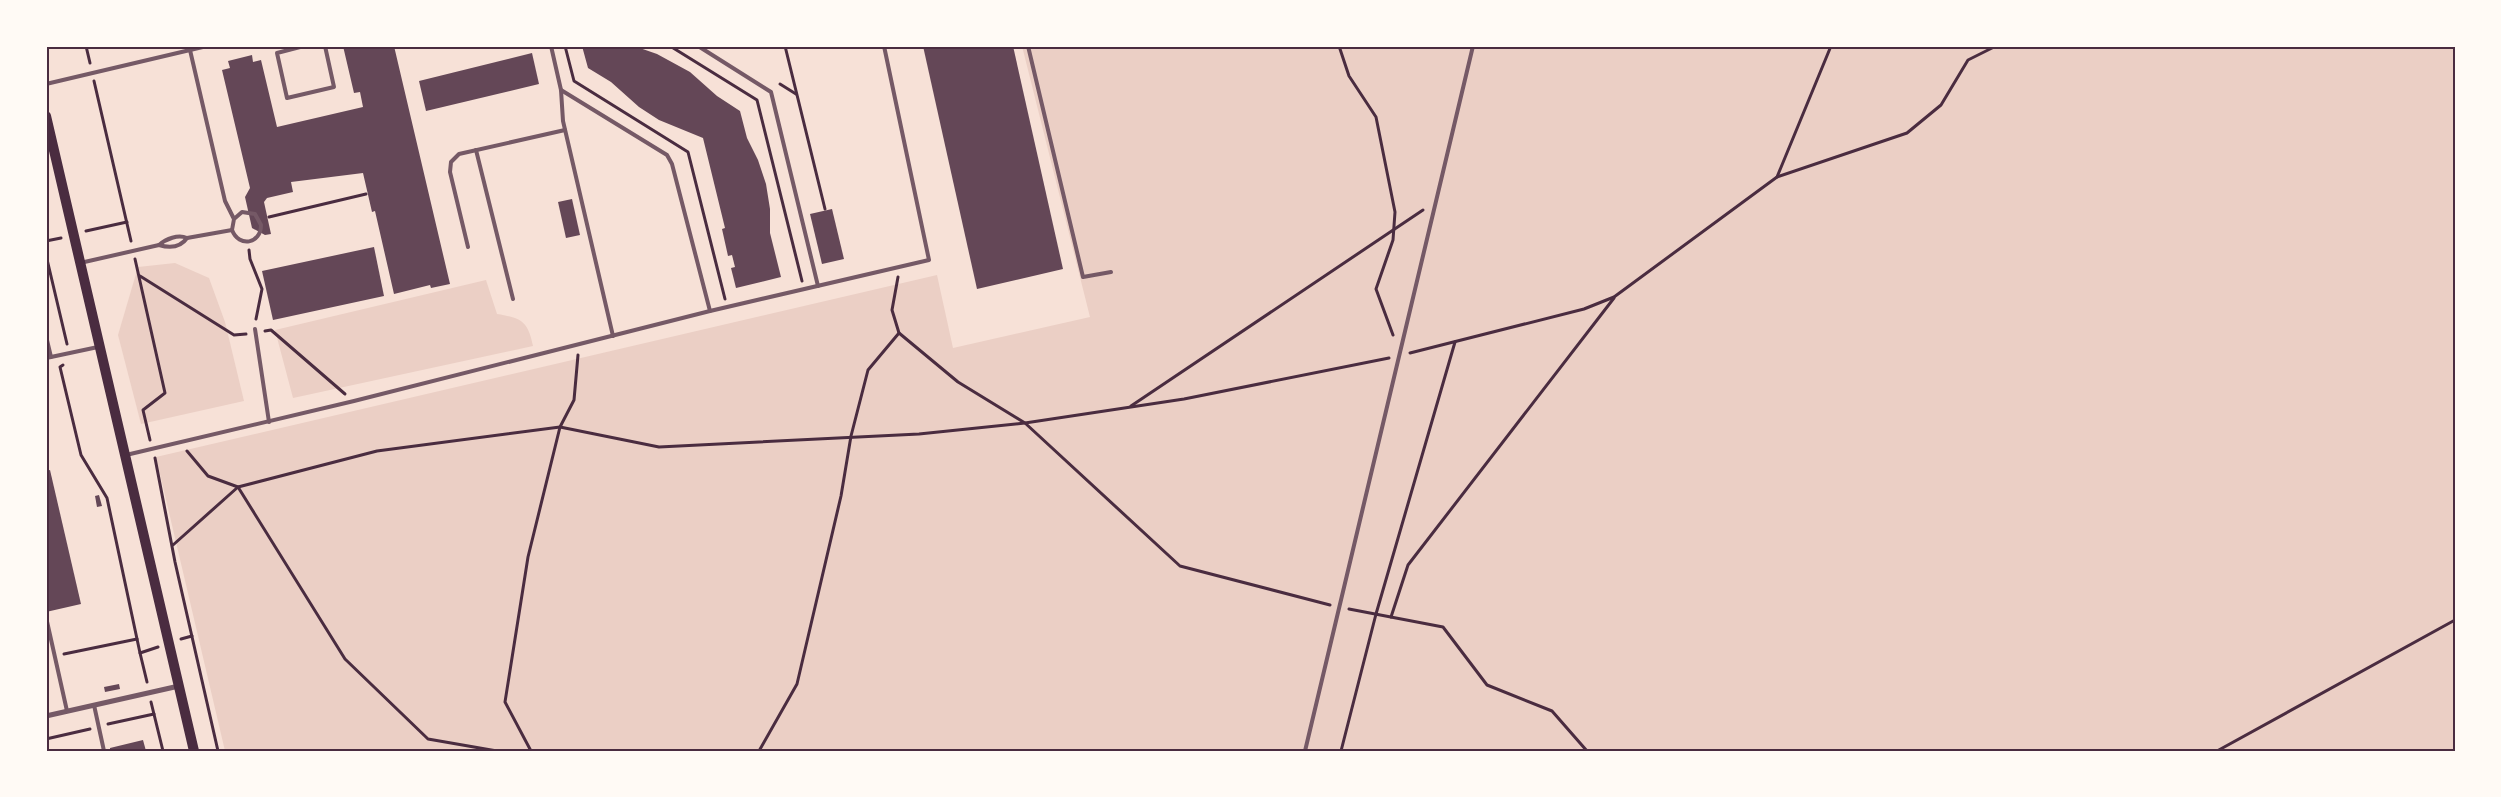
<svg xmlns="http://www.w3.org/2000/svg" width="2501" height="797" font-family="Montserrat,sans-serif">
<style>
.green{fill:#ebcfc5}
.building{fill:#644757}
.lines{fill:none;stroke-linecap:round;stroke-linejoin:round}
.path{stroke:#4a2c40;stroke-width:3}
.service{stroke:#755966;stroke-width:4}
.minor{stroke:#755966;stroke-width:5}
.secondary{stroke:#4a2c40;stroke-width:10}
.neatline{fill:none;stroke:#4a2c40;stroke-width:2}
</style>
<rect width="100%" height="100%" fill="#f7e1d7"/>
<g class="green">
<path d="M1022,46H2455V751H225L156,457L937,275L953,348L1090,317Z"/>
<path d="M175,263L209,278L225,322L244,401L141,424L118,335L138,267Z"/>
<path d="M486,280L497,314C521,318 528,321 533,346L293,398L275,330Z"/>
</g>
<g class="building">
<path d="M343,46H394L450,284L431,288L430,285L394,294L375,211L372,212L363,173L291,182L293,192L267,198L264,202L271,234L265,235L252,228L245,197L250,188L222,70L230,68L228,61L252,55L253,62L261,60L277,127L363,107L360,92L354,93Z"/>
<path d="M582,46H634L657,54L690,72L717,96L740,111L747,138L758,160L766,184L770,209V233L781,277L736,288L731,268L735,267L732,255L728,256L722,229L725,228L703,138L659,120L639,107L611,82L588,68Z"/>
<path d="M923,46H1013L1063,269L977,289Z"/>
<path d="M532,53L539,84L426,111L419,81Z"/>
<path d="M572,199L580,235L566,238L558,202Z"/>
<path d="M832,209L844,259L822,264L810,214Z"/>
<path d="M374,247L384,296L273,320L262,271Z"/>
<path d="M50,470L81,604L46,612V471Z"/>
<path d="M99,495L102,506L97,507L95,496Z"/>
<path d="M119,684L120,689L105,692L104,687Z"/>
<path d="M143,740L146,751H110V748Z"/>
</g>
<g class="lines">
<g class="path">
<path d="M86,46L90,63"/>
<path d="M565,46L574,81L688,152L725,299"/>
<path d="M670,46L757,100L802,281"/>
<path d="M785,46L825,209"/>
<path d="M1339,46L1349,76L1376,117L1395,212L1393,240L1376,289L1393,335"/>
<path d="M94,81L131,241"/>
<path d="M780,84L796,94"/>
<path d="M1777,177L1831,46"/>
<path d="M269,217L366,194"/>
<path d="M86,231L127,222"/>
<path d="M46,241L61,238"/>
<path d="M249,250L250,259L262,289L256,319"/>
<path d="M46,255L67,344"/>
<path d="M135,259L165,393L143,410L150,440"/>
<path d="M140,276L234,335L246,334"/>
<path d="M898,277L892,310L899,333L958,382L1025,423L1180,566L1330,605"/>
<path d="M265,331L271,330L345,394"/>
<path d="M1410,353L1584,309L1614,297L1777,177L1907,133L1941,105L1968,60L1996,46"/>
<path d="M63,365L60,367L81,455L107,498L140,653L158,647"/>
<path d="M1131,406L1423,210"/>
<path d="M187,451L208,476L238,487L345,659L428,739L497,751"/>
<path d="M155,458L175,562L218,751"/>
<path d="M173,545L238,487L377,451L560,427L659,447L919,434L1025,423L1184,399L1389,358"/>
<path d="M1349,609L1443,627L1487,685L1552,711L1587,751"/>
<path d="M1391,617L1408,565L1614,298"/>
<path d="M181,639L192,636"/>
<path d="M140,653L147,682"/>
<path d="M64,654L137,639"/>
<path d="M151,702L163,751"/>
<path d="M108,724L154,714"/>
<path d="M46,739L90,729"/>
<path d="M531,751L505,702L528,557L560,427L574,400L578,355"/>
<path d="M759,751L797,684L841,496L851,436L868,370L899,333"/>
<path d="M1341,751L1376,614L1455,342"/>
<path d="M2217,751L2455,620"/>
</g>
<g class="service">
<path d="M304,46L277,53L287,98L334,87L325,46"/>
<path d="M551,46L561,90L563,121L613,336"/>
<path d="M698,46L771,92L818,286"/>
<path d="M1028,46L1083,277L1111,272"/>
<path d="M190,50L225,201L234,219L232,230C239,248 261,244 261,225L255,214L242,212L234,219"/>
<path d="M46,84L207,46"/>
<path d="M561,90L667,155L672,164L710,311"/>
<path d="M476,150L513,299"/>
<path d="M159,245C166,239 178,234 187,238L232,230"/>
<path d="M468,247L450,172L451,162L459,154L565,130"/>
<path d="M80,263L159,245C169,248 180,248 187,238"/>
<path d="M255,329L269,422"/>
<path d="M46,336L51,357L46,358"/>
<path d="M51,357L98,347"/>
<path d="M126,455L354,401L710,311L929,260L884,46"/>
<path d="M46,617L67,711"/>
<path d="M94,705L104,751"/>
<path d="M1305,751L1473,46"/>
</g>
<path class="minor" d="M46,716L179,686"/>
<path class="secondary" d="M46,116L194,751"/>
</g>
<rect width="2501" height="797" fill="none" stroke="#fffaf5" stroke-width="95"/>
<rect x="48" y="48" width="2406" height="702" class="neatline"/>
</svg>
